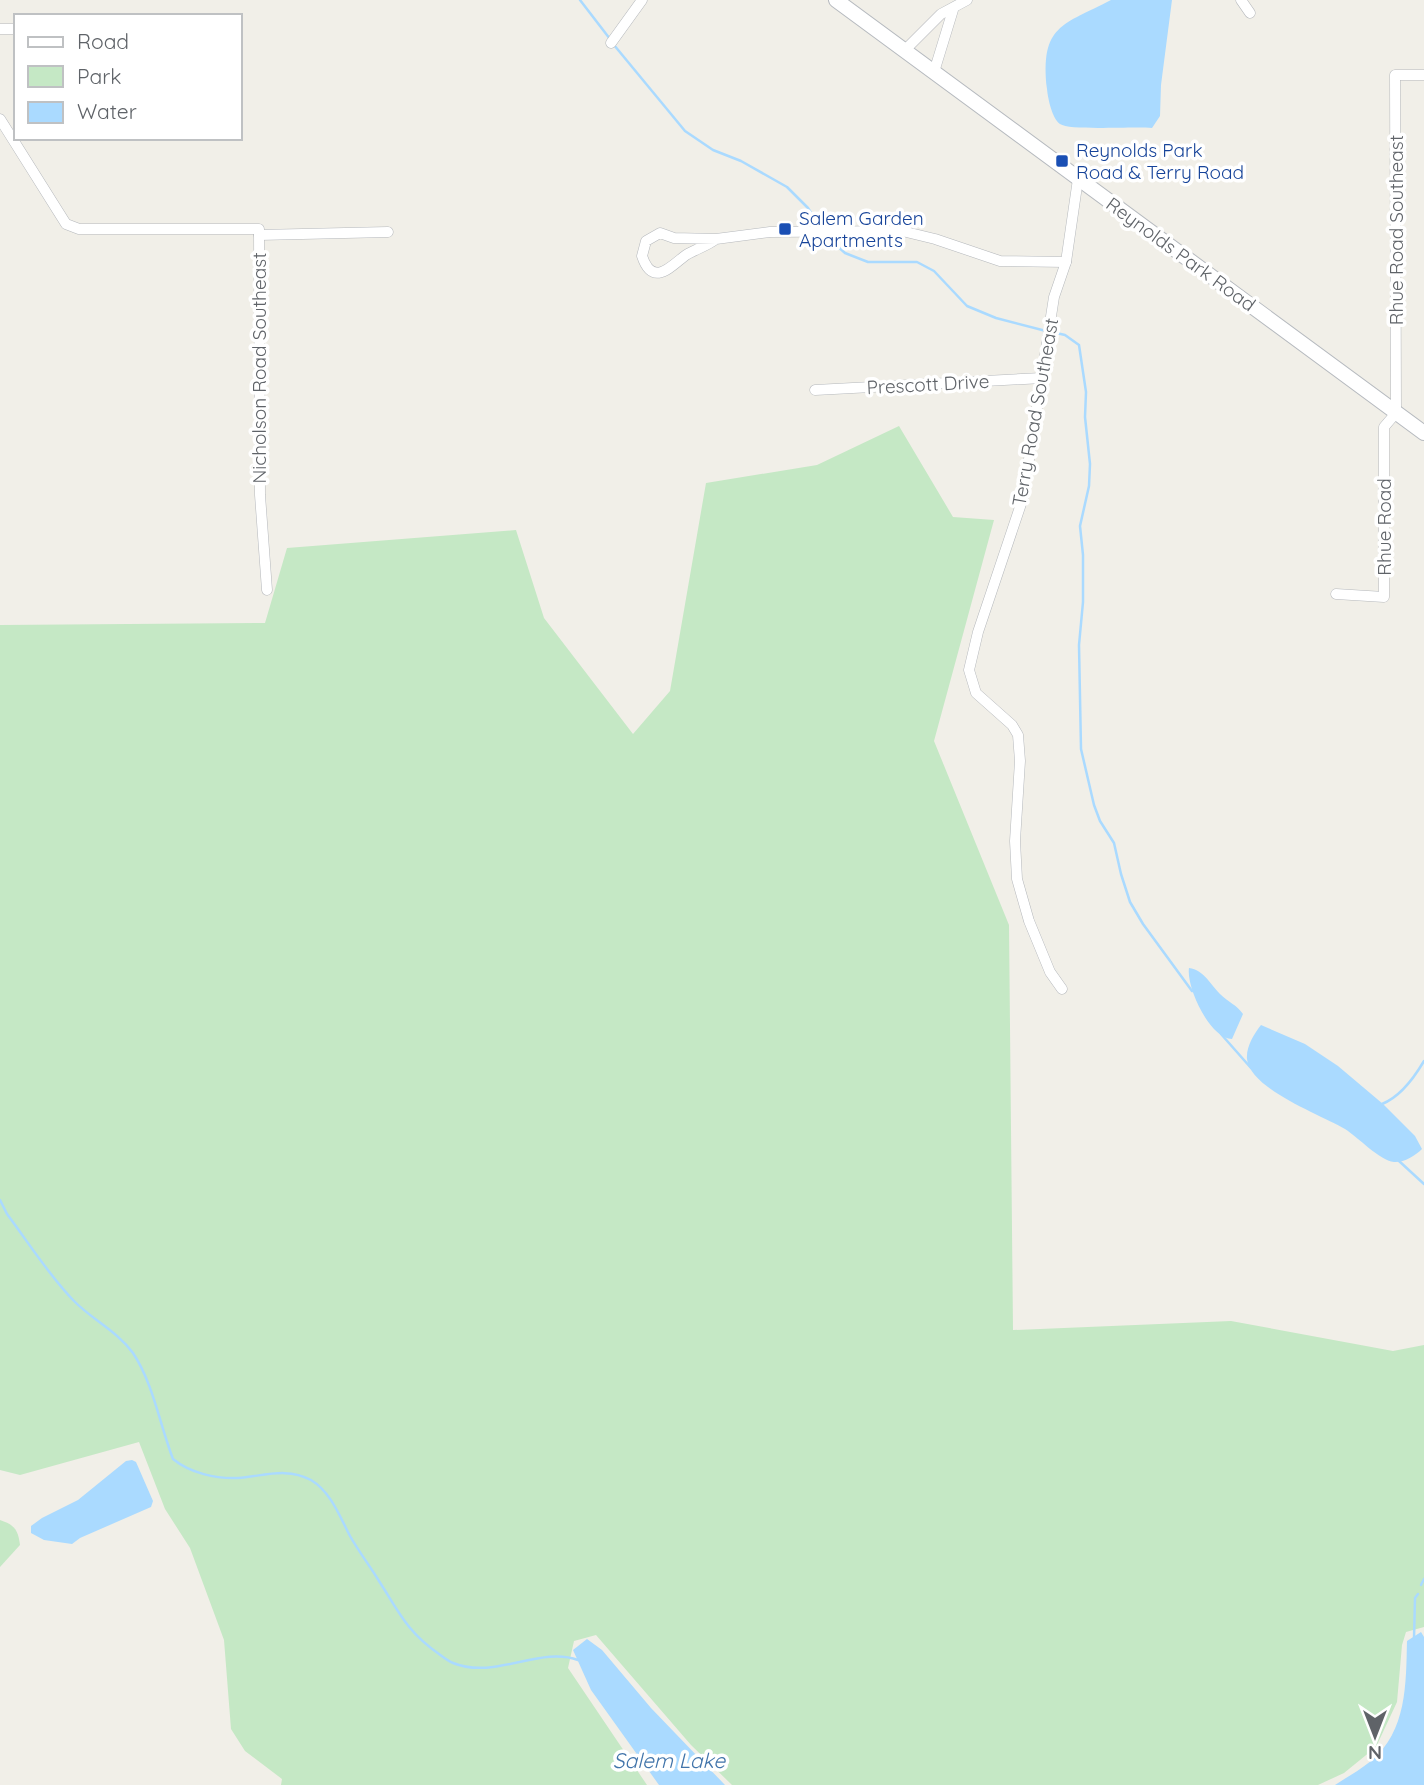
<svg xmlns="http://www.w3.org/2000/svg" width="1424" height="1785" font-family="Quicksand,sans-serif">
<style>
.green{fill:#c5e8c5}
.water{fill:#aadaff}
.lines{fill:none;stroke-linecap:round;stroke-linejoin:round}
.stream{stroke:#aadaff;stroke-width:2.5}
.street-casing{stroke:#b5b8bc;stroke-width:11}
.secondary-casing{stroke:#b6babf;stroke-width:16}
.street{stroke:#fff;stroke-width:10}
.secondary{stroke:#fff;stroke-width:14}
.transit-dot{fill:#1a4fb4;stroke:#fff;stroke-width:2.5}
.labels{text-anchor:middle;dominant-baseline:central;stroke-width:7;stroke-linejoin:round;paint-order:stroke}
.transit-label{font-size:19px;fill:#164399;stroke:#fff;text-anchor:start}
.street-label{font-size:19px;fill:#5f6368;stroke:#fff}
.water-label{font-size:21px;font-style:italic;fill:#4174aa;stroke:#fff}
</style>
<rect width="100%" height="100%" fill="#f1efe8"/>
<g class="green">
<path d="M899,426L953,517L994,520L934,741L1009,925L1013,1330L1231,1321L1393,1351L1424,1345V1627L1406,1632L1402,1645L1397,1702L1376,1747L1344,1773L1318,1785H732L691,1745L596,1635L574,1641L568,1668L647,1785H281L282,1779L245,1751L231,1729L224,1640L190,1548L165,1509L139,1442L20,1475L0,1470V625L265,623L287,548L516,530L544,618L633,734L670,691L706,483L817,465Z"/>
<path d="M0,1520C15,1525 18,1530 20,1545L0,1567Z"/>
</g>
<g class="water">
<path d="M1111,0H1172L1161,85L1160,116L1152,128C1134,126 1070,131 1060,124C1052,118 1048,99 1047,89C1040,25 1063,25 1111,0Z"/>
<path d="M1189,968C1204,970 1210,984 1220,994C1228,1002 1237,1005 1243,1014L1232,1039C1210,1039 1186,987 1189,968Z"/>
<path d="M1261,1025L1305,1044L1338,1066L1383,1104L1415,1136L1422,1149C1415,1156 1403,1163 1394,1162C1379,1160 1359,1138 1345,1129C1321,1115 1250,1089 1247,1059C1246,1047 1254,1034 1261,1025Z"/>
<path d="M132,1460L136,1462L153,1501L151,1507L80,1538L72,1544L44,1540L31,1533V1526L42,1518L78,1500L126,1461Z"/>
<path d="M1421,1632L1424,1637V1785H1335C1347,1777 1360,1770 1371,1761C1407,1731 1406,1684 1407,1641Z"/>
<path d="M587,1639L602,1650L651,1708L725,1785H659L591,1690L573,1650Z"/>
</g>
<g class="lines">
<g class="stream">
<path d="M580,0L610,39"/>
<path d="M614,45L685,131L713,150L741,161L787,187L808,208L821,229"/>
<path d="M825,235L845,253L868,262H917L934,271L967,306L996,318L1046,331"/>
<path d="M1052,332L1065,335L1079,345L1086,392L1085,417L1090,464L1089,486L1080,526L1083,555V602L1079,645L1081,749L1094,805L1100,821L1114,843L1121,874L1130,902L1143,924L1192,991H1195"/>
<path d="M1221,1034L1251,1068"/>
<path d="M1382,1104C1400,1097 1414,1078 1424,1061"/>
<path d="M1399,1161L1424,1184"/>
<path d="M0,1200L7,1214C28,1242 48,1274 73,1300C91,1319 117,1331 133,1353C153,1383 160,1425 173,1459C190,1473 216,1479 238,1478C264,1476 287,1467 311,1480C331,1492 340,1517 350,1536C359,1552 370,1566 379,1581C399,1612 407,1632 439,1654C443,1657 448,1661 453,1663C495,1680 540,1646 578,1660"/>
<path d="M1421,1585L1424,1579"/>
<path d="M1414,1639L1415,1598L1418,1594"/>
</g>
<defs>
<g id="street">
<path d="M1241,0L1250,13"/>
<path d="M0,29H16"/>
<path d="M611,43L642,0"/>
<path d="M905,50L941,14L967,0"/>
<path d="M934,72L953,10"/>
<path d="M0,119L66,224L79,229H259L260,495L267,590"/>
<path d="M259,235L388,232"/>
<path d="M716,239C707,246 696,249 686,255C672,265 653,289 642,256L646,241L660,233L674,238L716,239L770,232L902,231L935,239L1000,261L1066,262"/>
<path d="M815,390L1042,378"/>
<path d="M1336,594L1384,597V427L1396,413L1395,75H1424"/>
<path d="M1062,989L1050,972L1029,921L1017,879L1015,841L1020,761L1018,735L1012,725L976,693L969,670L978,632L1023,498L1054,297L1066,262L1078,179"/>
</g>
<path id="secondary" d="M836,0L1424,433"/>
</defs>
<use href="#street" class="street-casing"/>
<use href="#secondary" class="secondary-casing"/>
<use href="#street" class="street"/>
<use href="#secondary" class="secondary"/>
</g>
<g class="transit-dot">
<rect x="1055" y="154" width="14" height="14" rx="3.5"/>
<rect x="778" y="222" width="14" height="14" rx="3.5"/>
</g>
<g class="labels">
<g class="transit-label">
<text x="1076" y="150">Reynolds Park<tspan x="1076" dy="22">Road &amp; Terry Road</tspan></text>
<text x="799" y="218">Salem Garden<tspan x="799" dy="22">Apartments</tspan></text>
</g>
<g class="street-label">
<text transform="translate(1396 230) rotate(-90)">Rhue Road Southeast</text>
<text transform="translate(1181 254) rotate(36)">Reynolds Park Road</text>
<text transform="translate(259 368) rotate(-90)">Nicholson Road Southeast</text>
<text transform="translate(928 384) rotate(-3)">Prescott Drive</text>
<text transform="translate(1035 412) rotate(-80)">Terry Road Southeast</text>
<text transform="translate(1384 527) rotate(-90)">Rhue Road</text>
</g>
<g class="water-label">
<text x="669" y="1760">Salem Lake</text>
</g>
</g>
<rect x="14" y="14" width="228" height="126" fill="#ffffff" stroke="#bfc1c3" stroke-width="2"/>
<rect x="28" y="37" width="35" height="10" fill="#ffffff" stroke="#bfc1c3" stroke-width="2"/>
<text x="77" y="49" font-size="21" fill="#5f6368">Road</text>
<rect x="28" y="66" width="35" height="21" fill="#c5e8c5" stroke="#bfc1c3" stroke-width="2"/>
<text x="77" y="84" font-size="21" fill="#5f6368">Park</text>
<rect x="28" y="102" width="35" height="21" fill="#aadaff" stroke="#bfc1c3" stroke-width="2"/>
<text x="77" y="119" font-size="21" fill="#5f6368">Water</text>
<g transform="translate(1375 1736) rotate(180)" stroke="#ffffff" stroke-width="5" paint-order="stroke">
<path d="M0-5L12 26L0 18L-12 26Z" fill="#5f6368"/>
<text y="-10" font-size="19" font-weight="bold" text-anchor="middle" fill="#5f6368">N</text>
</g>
</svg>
